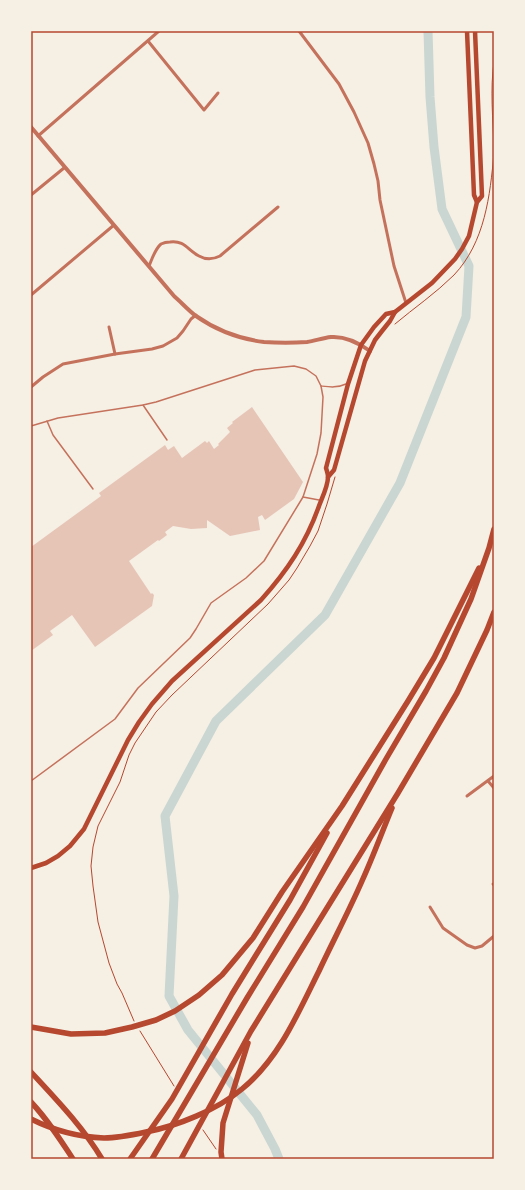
<svg xmlns="http://www.w3.org/2000/svg" width="525" height="1190" font-family="Lato,sans-serif">
<style>
.lines{fill:none;stroke-linecap:round;stroke-linejoin:round}
.river{stroke:#c9d6d2;stroke-width:9}
.building{fill:#e6c5b7}
.path{stroke:#b5482f;stroke-width:1}
.service{stroke:#c5725c;stroke-width:1.5}
.minor{stroke:#c5725c;stroke-width:3}
.tertiary{stroke:#c5725c;stroke-width:4}
.secondary{stroke:#b5482f;stroke-width:4.5}
.motorway{stroke:#b5482f;stroke-width:5.5}
.neatline{fill:none;stroke:#b5482f;stroke-width:1.5}
</style>
<rect width="100%" height="100%" fill="#f6efe4"/>
<g class="lines">
<path class="river" d="M279,1159L275,1149L257,1115L188,1030L169,996L174,896L165,816L216,721L325,615L400,483L466,317L469,266L442,209L434,147L430,97L428,31"/>
</g>
<path class="building" d="M252,407L303,482L294,499L265,520L262,515L258,517L260,530L230,536L207,520V528L191,529L173,526L165,532L167,535L159,541L158,540L129,561L151,594L152,593L154,595L152,606L95,647L72,615L50,631L53,635L31,651V547L101,496L99,493L165,445L168,450L174,446L182,458L205,441L207,443L209,441L214,449L219,445L218,444L230,432L227,428L233,423L232,422Z"/>
<g class="lines">
<g class="path">
<path d="M494,62C490,88 493,120 494,147"/>
<path d="M395,324C414,308 436,293 454,275C485,242 490,196 494,153"/>
<path d="M134,1021L122,993L117,984L109,963L98,922L93,886L91,866L93,847L98,826L120,782L129,755L135,743L156,712L172,695L268,604L289,580L297,568L310,546L318,531L327,504L335,477"/>
<path d="M140,1031L174,1086"/>
<path d="M203,1130L216,1149"/>
</g>
<g class="service">
<path d="M321,386C330,387 337,388 346,384"/>
<path d="M143,405L167,440"/>
<path d="M47,421L53,435L93,489"/>
<path d="M31,426L58,418L143,405L156,402L255,370L294,366L306,369L316,376L321,386L323,397L321,433L317,454L303,497L264,561L246,578L211,603L196,629L190,638L138,688L115,719L31,781"/>
<path d="M303,497L319,500"/>
</g>
<g class="minor">
<path d="M299,31L339,84L354,112L368,143L374,164L378,181L380,200L394,266L406,303"/>
<path d="M148,41L204,110L218,93"/>
<path d="M38,136L159,31"/>
<path d="M31,195L64,168"/>
<path d="M149,266C152,259 155,249 161,244C163,243 167,242 170,242C185,240 188,251 199,256C206,260 214,259 220,256L278,207"/>
<path d="M31,295L114,225"/>
<path d="M109,327L115,354"/>
<path d="M31,387L43,377L63,364L115,354L152,349L163,346L177,338L183,331L191,319L196,315"/>
<path d="M488,781L494,788"/>
<path d="M467,796L494,776"/>
<path d="M493,884L494,885"/>
<path d="M430,907L443,928L467,945L475,948L482,946L494,936"/>
</g>
<path class="tertiary" d="M31,127L174,296C181,302 188,310 196,316C216,330 240,339 264,342C278,343 293,343 307,342C315,341 322,338 331,337C345,336 359,343 370,351"/>
<g class="secondary">
<path d="M467,31L474,195L477,202"/>
<path d="M328,477L334,470L365,361L375,340L382,331L390,321L395,312"/>
<path d="M31,868L46,863L58,856L70,846L84,829L128,740L139,722L152,704L172,681L261,600C287,571 306,543 319,506C322,498 328,486 328,477C328,474 327,471 326,468L348,384L361,345L374,327L386,314L395,312L432,283L455,259L462,249L469,236L477,202L482,196L475,31"/>
</g>
<g class="motorway">
<path d="M31,1027L71,1034L105,1033L132,1027L156,1020L175,1011L199,995L222,975L253,938L282,892L342,806L408,701L434,658L479,568"/>
<path d="M31,1072C56,1099 83,1127 102,1159"/>
<path d="M31,1102C47,1119 60,1139 73,1159"/>
<path d="M31,1119C53,1130 79,1137 104,1138C118,1138 132,1135 146,1132C177,1126 217,1110 242,1089C279,1059 298,1013 319,971C333,941 349,911 362,881C373,857 382,832 392,808"/>
<path d="M130,1159L172,1099L232,994L290,900L327,833"/>
<path d="M152,1159L247,998L303,907L386,759L426,691L444,658L471,599L489,548L494,529"/>
<path d="M181,1159L251,1031L398,793L457,693L487,630L494,612"/>
<path d="M222,1159L221,1152L223,1123L248,1043"/>
</g>
</g>
<rect width="525" height="1190" fill="none" stroke="#f6efe4" stroke-width="64"/>
<rect x="32" y="32" width="461" height="1126" class="neatline"/>
</svg>
